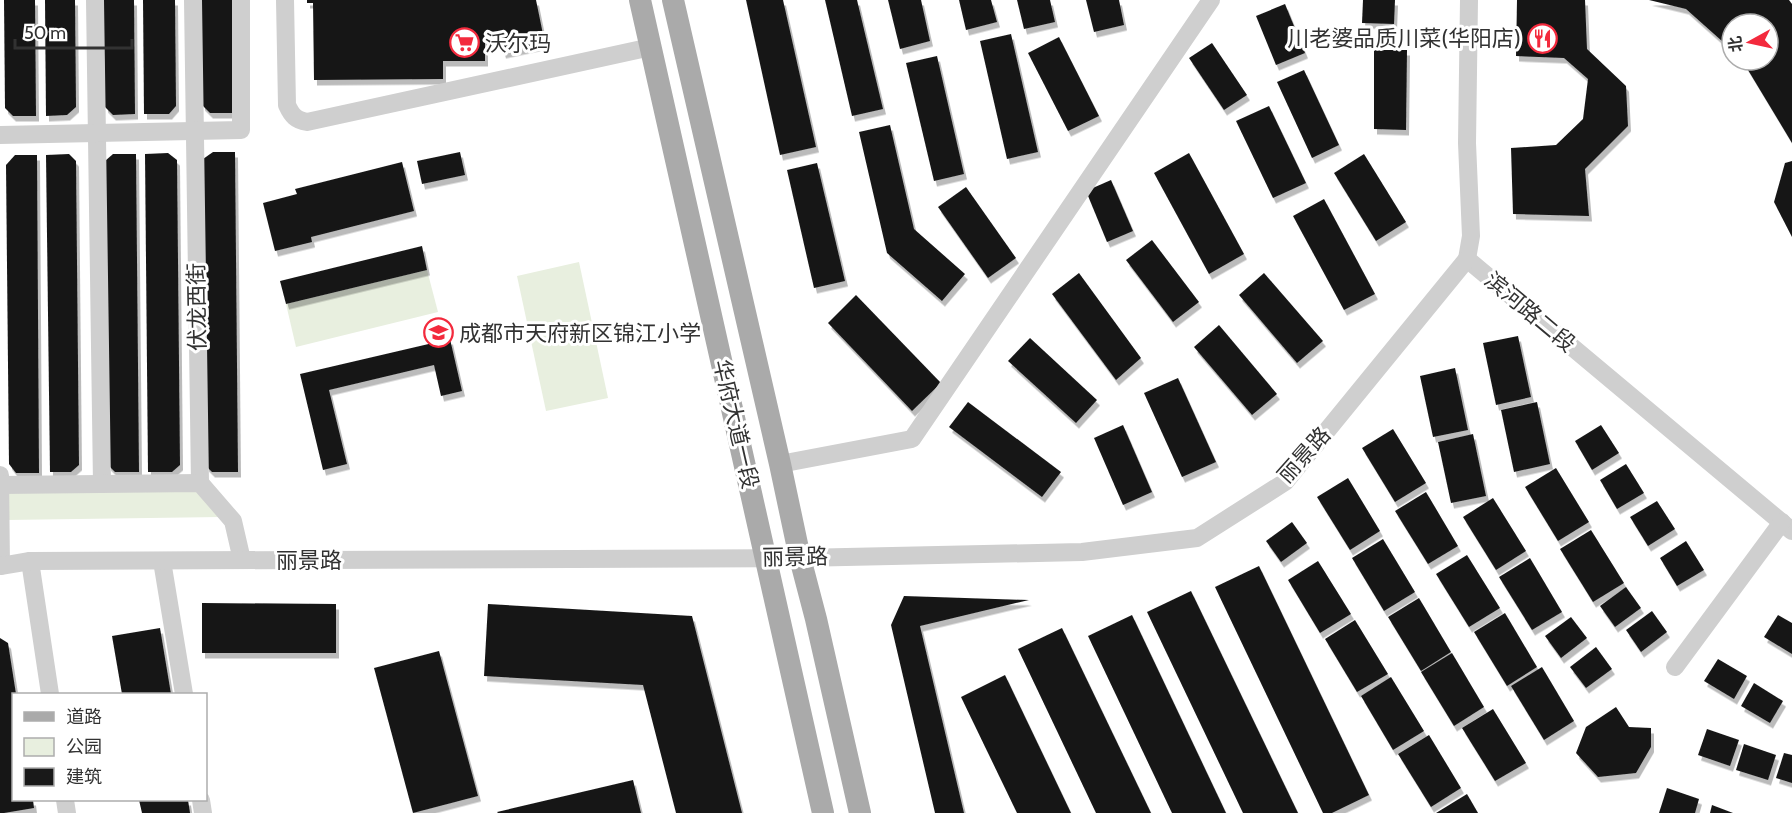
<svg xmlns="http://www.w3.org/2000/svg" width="1792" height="813" font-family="Cabin,'Noto Sans SC',sans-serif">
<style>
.green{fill:#e8efdf}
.building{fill:#191919;filter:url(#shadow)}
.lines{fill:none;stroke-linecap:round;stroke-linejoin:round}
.minor{stroke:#cfcfcf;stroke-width:18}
.major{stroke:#aaa;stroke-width:22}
.labels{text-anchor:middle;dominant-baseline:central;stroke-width:6;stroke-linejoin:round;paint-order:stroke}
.poi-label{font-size:22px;fill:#323232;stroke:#fff;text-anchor:start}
.street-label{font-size:22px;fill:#323232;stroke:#fff}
</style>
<defs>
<filter id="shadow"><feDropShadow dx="3" dy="5.5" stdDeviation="0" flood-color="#0004"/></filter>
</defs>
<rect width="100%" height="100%" fill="#fff"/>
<g class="green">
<path d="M579,262L608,398L546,411L517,276Z"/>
<path d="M427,270L438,312L296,347L286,304Z"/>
<path d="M199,491L221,517L6,520V493Z"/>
</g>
<g class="building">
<path d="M4,0H35L36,116H13L5,108Z"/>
<path d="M45,0H75L76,107L67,115L46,116Z"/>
<path d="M103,0H134L135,114L113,115L105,107Z"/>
<path d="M143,0H175L176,106L169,114H144Z"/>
<path d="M201,0H234L235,113H210L202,105Z"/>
<path d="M307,0H536L545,44L503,53L500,42H485V61H443V79L314,80L313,3H307Z"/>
<path d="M746,0H783L816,147L780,155Z"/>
<path d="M825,0H857L883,109L852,116Z"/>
<path d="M888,0H921L930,41L900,49Z"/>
<path d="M959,0H991L997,22L966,30Z"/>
<path d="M1017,0H1050L1055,22L1024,29Z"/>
<path d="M1086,0H1119L1124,25L1094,32Z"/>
<path d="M1363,0H1395L1394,24L1362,23Z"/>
<path d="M1517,0H1585L1587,49L1626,86L1628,126L1585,169L1589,216L1513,214L1511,148L1556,145L1583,119L1588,79L1564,58L1516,56Z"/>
<path d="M1649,0H1789L1792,4V143L1742,60H1768V24H1732V50L1686,9Z"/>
<path d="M1285,4L1305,53L1276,65L1256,16Z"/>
<path d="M1011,34L1038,152L1007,159L980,41Z"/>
<path d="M1059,37L1099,116L1068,131L1028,53Z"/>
<path d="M1212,43L1247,95L1224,110L1189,58Z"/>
<path d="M1374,50H1407L1406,130L1374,129Z"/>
<path d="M937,56L964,174L934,181L906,63Z"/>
<path d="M1304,70L1339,145L1312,158L1277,82Z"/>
<path d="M1269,106L1306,183L1273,198L1236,121Z"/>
<path d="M890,125L914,229L965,274L942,301L887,253L859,132Z"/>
<path d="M213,152H235L238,472H212L206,466L203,159Z"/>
<path d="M460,152L465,175L422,184L417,161Z"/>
<path d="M168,153L177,160L180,465L172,472H148L145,154Z"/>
<path d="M1189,153L1244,254L1209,274L1154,173Z"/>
<path d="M69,154L76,161L79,465L71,472H50L46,155Z"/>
<path d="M113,154H136L139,472H115L108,465L105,161Z"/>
<path d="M1364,154L1406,222L1376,241L1334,173Z"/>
<path d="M15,155H37L39,473H16L9,464L6,165Z"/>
<path d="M1792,161V237L1774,202L1785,163Z"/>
<path d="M402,162L414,211L311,237L312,242L275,251L263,203L297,194L295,189Z"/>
<path d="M817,163L845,281L814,288L787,170Z"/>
<path d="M1111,180L1133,231L1107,242L1086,191Z"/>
<path d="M966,187L1016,258L988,278L938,207Z"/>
<path d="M1324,199L1375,294L1344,310L1293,216Z"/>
<path d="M1152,240L1199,302L1173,322L1126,260Z"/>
<path d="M422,246L427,270L286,304L280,281Z"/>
<path d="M1079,273L1141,358L1116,380L1052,294Z"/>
<path d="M1264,273L1323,341L1297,363L1239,295Z"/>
<path d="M856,295L941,383L912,411L828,323Z"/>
<path d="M1219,325L1277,394L1252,415L1194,347Z"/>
<path d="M1518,336L1531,397L1496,405L1483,343Z"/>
<path d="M1030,338L1097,400L1076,423L1008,361Z"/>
<path d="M450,339L462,391L441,396L434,365L329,390L347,464L323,470L300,374Z"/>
<path d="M1455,368L1468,430L1433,437L1420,376Z"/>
<path d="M1178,378L1216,462L1182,477L1144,393Z"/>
<path d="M968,402L1061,472L1042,497L949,427Z"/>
<path d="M1537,402L1550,464L1514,472L1501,410Z"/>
<path d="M1123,425L1152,492L1123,505L1094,438Z"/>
<path d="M1601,425L1619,453L1592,470L1575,441Z"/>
<path d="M1393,429L1426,483L1395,502L1362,448Z"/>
<path d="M1473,434L1486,496L1451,503L1438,442Z"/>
<path d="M1626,464L1644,493L1617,509L1600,480Z"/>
<path d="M1556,468L1589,522L1558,541L1525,487Z"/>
<path d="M1348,478L1380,531L1350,550L1317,497Z"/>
<path d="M1426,492L1458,546L1428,564L1395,511Z"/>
<path d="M1493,498L1526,551L1496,570L1463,517Z"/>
<path d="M1657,501L1675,529L1648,546L1630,517Z"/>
<path d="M1292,522L1307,543L1281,562L1266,541Z"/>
<path d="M1591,530L1624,583L1593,602L1560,549Z"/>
<path d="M1383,539L1415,592L1384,611L1352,558Z"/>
<path d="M1686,541L1704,570L1677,586L1660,558Z"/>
<path d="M1467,555L1500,608L1469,627L1436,574Z"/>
<path d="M1530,558L1562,612L1532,630L1499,577Z"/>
<path d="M1318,561L1351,614L1320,633L1288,580Z"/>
<path d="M1259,566L1369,795L1332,813H1323L1215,587Z"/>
<path d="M1626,587L1641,608L1615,627L1600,606Z"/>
<path d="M1191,591L1298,813H1243L1147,612Z"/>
<path d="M904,596L1029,600L920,626L964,813H935L891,625Z"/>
<path d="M1419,598L1451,652L1421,671L1388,617Z"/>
<path d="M202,603L336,604V653H202Z"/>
<path d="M488,604L692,616L742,813H676L643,685L484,676Z"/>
<path d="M1652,611L1667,632L1641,652L1626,630Z"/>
<path d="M1505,613L1537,667L1507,686L1474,632Z"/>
<path d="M1132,615L1226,813H1172L1088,636Z"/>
<path d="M1778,615L1792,623V654L1764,637Z"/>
<path d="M1571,617L1587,638L1561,658L1545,636Z"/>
<path d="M1355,620L1388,674L1357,692L1325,639Z"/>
<path d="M160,628L171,694H122L112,636Z"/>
<path d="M1062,628L1151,813H1096L1018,649Z"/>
<path d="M0,638L8,643L16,694H14V800H33L34,808L4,813H0Z"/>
<path d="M1596,647L1612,669L1586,688L1570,667Z"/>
<path d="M439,651L478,796L413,813L374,668Z"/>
<path d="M1452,653L1484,707L1454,726L1421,672Z"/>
<path d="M1718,659L1747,676L1734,699L1704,681Z"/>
<path d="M1542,667L1574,721L1544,740L1511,686Z"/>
<path d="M1005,675L1071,813H1017L961,697Z"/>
<path d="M1391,677L1424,731L1393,750L1361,696Z"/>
<path d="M1754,683L1783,701L1770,723L1741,706Z"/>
<path d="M1616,707L1629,727L1651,728V747L1636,773L1598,777L1576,753L1586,727Z"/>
<path d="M1493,709L1526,763L1495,781L1462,728Z"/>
<path d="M1707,729L1739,740L1730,766L1698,755Z"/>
<path d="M1429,735L1461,788L1431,807L1398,754Z"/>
<path d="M1744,744L1776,755L1768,780L1736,770Z"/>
<path d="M1784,753L1792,755V783L1776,778Z"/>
<path d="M633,780L641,813H498L497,812Z"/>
<path d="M1667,788L1699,799L1695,813H1659Z"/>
<path d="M1467,794L1478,813H1436Z"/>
<path d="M139,800H188L190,813H142Z"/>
<path d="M1712,805L1733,813H1710Z"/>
</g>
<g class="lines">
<g class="minor">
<path d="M95,0L102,484"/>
<path d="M193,0L200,483"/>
<path d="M285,0L287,105C292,116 296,120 307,122L651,47"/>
<path d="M1469,0L1467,143L1471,236L1467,259L1792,531"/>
<path d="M0,135L241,130V0"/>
<path d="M780,464L912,439L1211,0"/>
<path d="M0,475L1,566"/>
<path d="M0,485L200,483L233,521L242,560"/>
<path d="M30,561L50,694"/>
<path d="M162,561L184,694"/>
<path d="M0,566L30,561L800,558L1082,552L1197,538L1285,482L1467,259"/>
<path d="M1675,667L1782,522"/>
<path d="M65,800L67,813"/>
<path d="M201,800L203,813"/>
</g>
<g class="major">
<path d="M640,0L823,813"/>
<path d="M673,0L780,464L800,558L816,619L860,813"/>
</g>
</g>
<defs>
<symbol id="restaurant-ring" viewBox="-11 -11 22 22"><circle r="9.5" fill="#fff" stroke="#f32a3d" stroke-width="1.5"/><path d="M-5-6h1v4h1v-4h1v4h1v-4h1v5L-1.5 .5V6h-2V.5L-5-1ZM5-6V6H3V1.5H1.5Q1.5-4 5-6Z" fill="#f32a3d"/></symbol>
<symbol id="supermarket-ring" viewBox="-11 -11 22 22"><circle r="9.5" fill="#fff" stroke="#f32a3d" stroke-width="1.5"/><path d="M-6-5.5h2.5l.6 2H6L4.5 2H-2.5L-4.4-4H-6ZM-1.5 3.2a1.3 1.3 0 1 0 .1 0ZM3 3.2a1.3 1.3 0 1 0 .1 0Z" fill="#f32a3d"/></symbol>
<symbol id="school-ring" viewBox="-11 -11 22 22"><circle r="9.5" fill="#fff" stroke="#f32a3d" stroke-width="1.5"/><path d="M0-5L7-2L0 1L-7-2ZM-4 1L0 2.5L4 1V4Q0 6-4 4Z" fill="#f32a3d"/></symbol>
</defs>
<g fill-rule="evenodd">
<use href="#restaurant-ring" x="1526" y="22" width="33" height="33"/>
<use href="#supermarket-ring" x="448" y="26" width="33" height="33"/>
<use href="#school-ring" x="422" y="316" width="33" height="33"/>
</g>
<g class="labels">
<g class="poi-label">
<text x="1521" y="38" text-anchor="end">川老婆品质川菜(华阳店)</text>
<text x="485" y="43">沃尔玛</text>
<text x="459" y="333">成都市天府新区锦江小学</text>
</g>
<g class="street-label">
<text transform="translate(197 307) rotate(-91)">伏龙西街</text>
<text transform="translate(1530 312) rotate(40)">滨河路二段</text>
<text transform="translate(736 424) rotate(77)">华府大道一段</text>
<text transform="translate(1304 455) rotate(-48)">丽景路</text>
<text transform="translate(795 557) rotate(-1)">丽景路</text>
<text x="309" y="560">丽景路</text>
</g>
</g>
<rect x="12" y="693" width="195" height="108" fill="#ffffff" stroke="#adadad" stroke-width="1.5"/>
<rect x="24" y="712" width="30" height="9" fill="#aaaaaa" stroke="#adadad" stroke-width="1.5"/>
<text x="66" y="723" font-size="18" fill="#323232">道路</text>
<rect x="24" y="738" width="30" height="18" fill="#e8efdf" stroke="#adadad" stroke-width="1.5"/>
<text x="66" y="753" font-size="18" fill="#323232">公园</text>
<rect x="24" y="768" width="30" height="18" fill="#191919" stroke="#adadad" stroke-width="1.5"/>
<text x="66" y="783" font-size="18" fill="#323232">建筑</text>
<g transform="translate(1750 42) rotate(262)"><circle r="28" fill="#ffffff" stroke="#adadad" stroke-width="1.5"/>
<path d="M0-4.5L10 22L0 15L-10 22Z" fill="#f32a3d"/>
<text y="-9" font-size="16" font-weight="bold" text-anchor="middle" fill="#323232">北</text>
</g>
<path d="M15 39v9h117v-9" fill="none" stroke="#323232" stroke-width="3"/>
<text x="24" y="39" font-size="18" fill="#323232" stroke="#ffffff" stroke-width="4.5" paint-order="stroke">50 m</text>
</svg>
